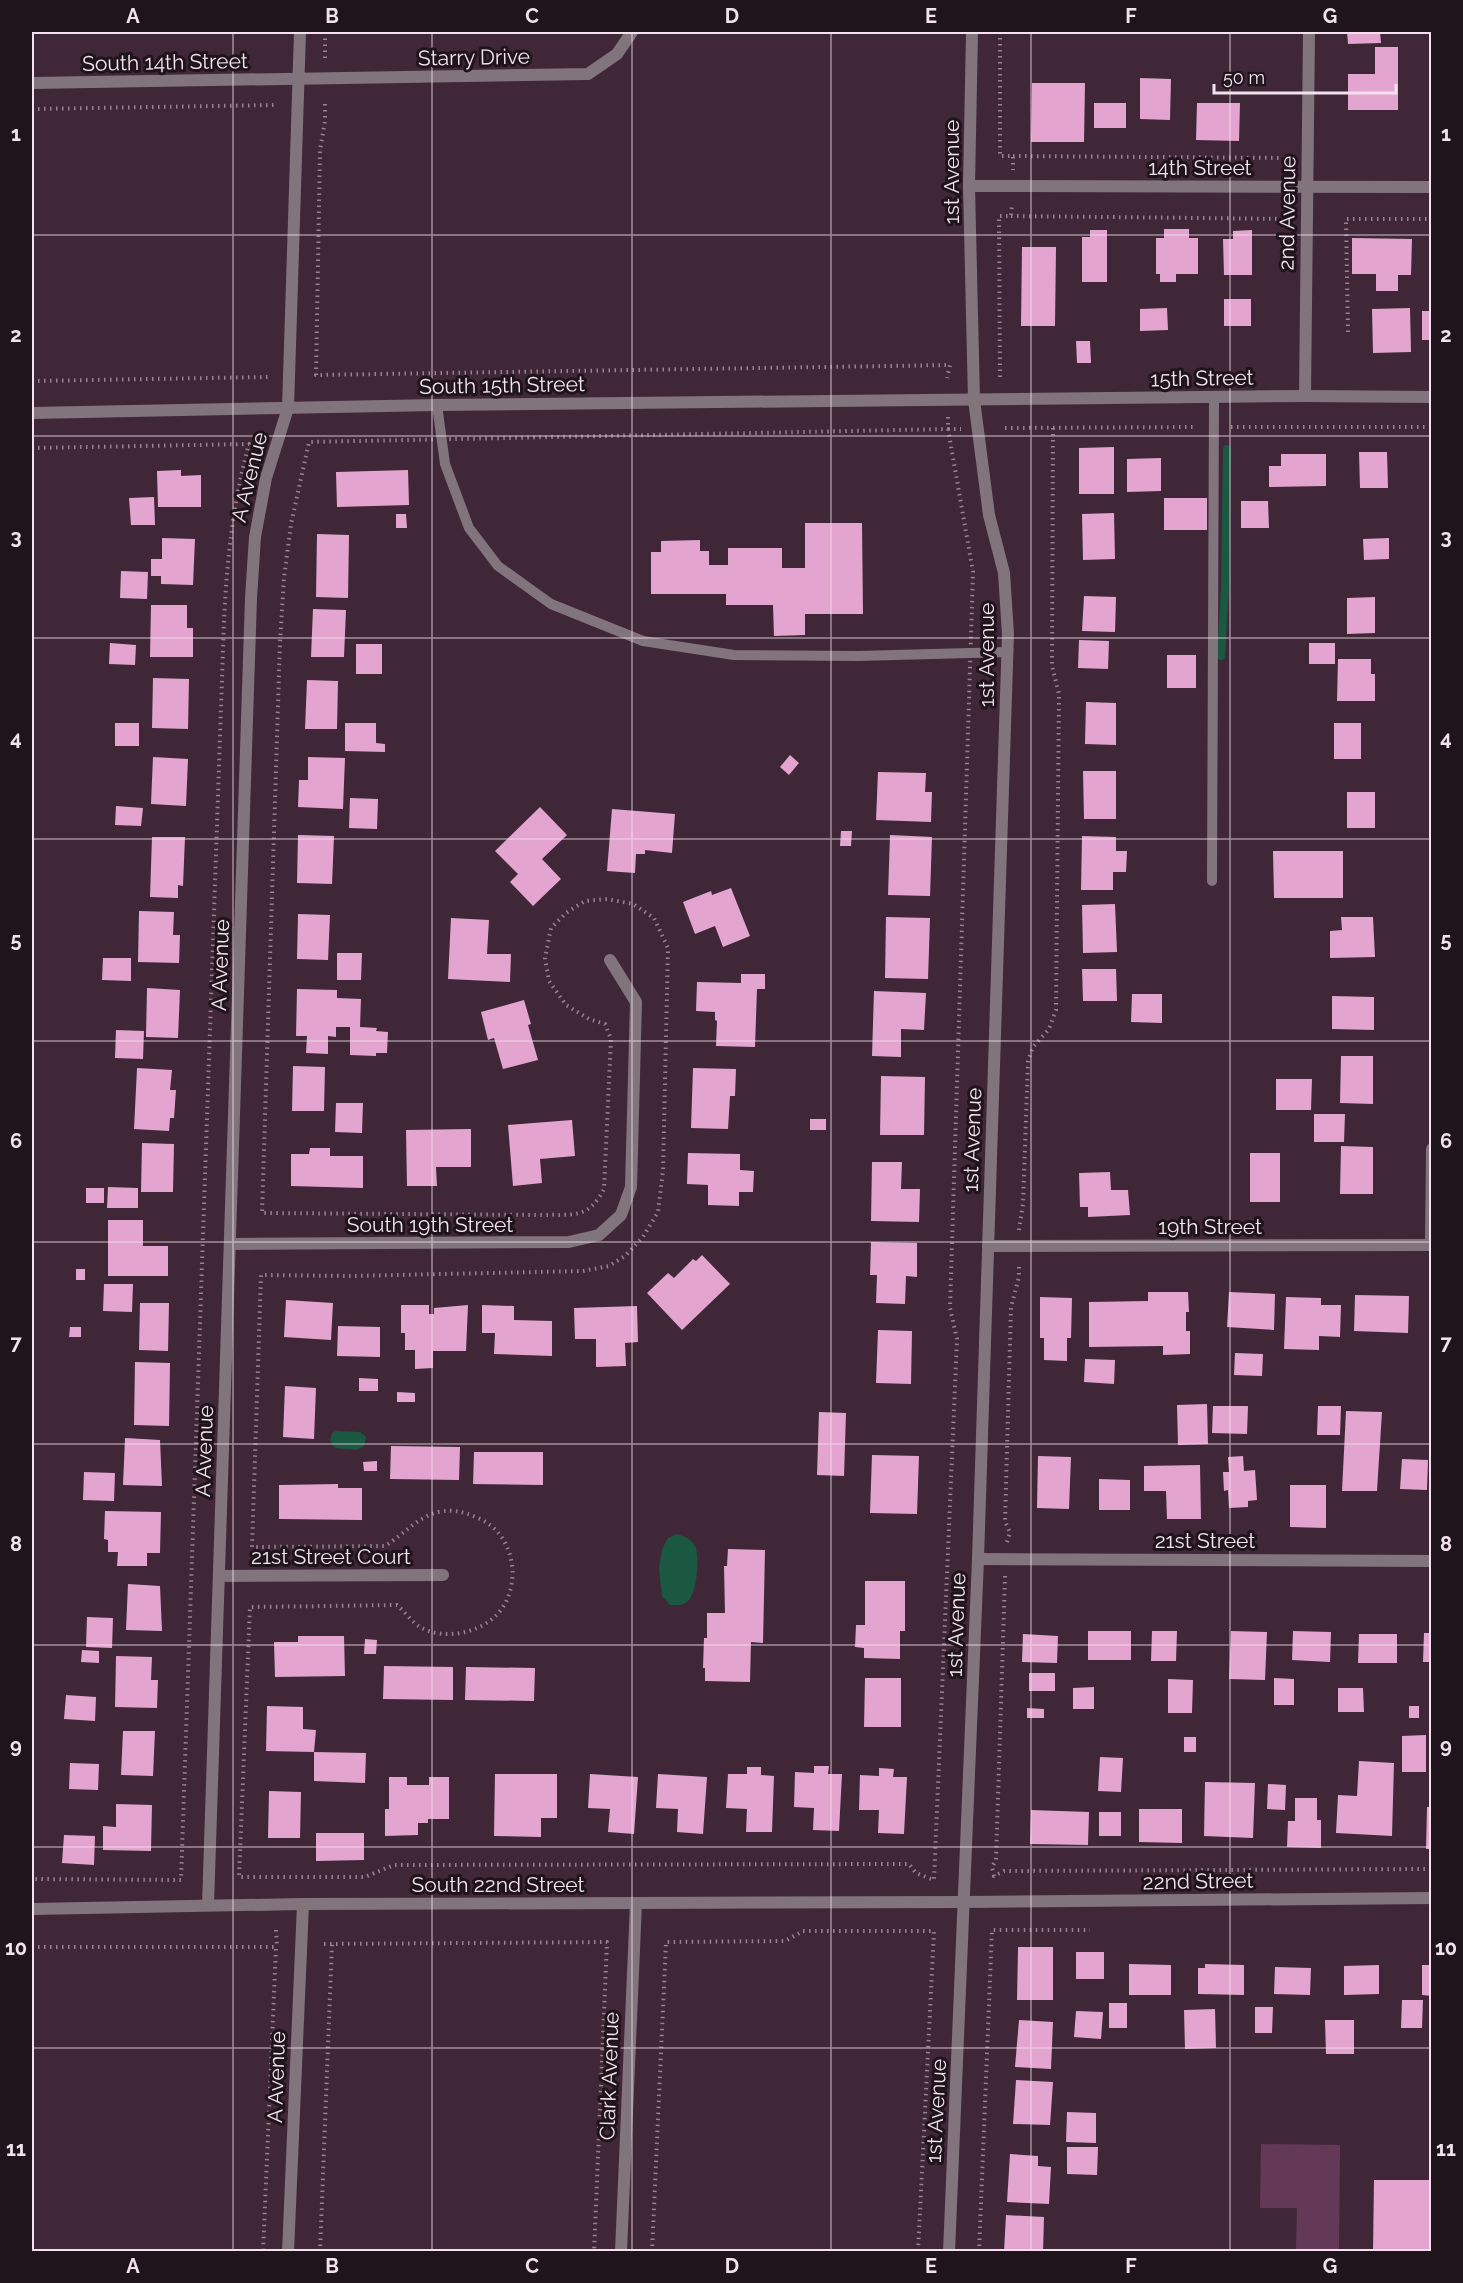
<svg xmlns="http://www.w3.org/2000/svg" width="1463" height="2283" font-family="Raleway,sans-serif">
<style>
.green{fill:#643957}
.water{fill:#1a5842}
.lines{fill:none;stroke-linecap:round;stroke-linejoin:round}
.stream{stroke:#1a5842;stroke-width:8}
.building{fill:#e3a5cf}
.path{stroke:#988391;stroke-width:4;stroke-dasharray:1.5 4.5;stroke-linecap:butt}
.service{stroke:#82747d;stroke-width:10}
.minor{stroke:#82747d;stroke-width:12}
.grid{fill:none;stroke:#f3e2ed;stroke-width:1.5;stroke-opacity:0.55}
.labels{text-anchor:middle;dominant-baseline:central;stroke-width:6;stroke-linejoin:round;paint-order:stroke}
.street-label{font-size:21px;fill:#f3e2ed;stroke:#1f141b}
.neatline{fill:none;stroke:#f3e2ed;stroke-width:2}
.grid-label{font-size:20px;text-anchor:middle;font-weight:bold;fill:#f3e2ed}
</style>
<rect width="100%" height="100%" fill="#3f2737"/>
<path class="green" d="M1261,2144L1340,2145L1339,2251H1296L1297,2208H1260Z"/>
<g class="water">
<path d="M336,1431L360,1432L366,1437L364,1446L357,1450L335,1448L330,1441L332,1433Z"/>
<path d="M676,1534C683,1536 691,1538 695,1546C700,1557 697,1594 688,1601C683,1606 676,1605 670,1605L662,1596L659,1568L662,1550L667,1539Z"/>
</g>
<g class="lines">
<path class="stream" d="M1221,656L1225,587L1227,449"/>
</g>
<g class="building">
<path d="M1347,32H1380L1381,43L1348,44Z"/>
<path d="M1375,47H1398V110H1348V74H1375Z"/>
<path d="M1140,78L1171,79L1170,120L1140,119Z"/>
<path d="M1032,83H1085L1084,142H1031Z"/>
<rect x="1094" y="103" width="32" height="25"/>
<path d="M1197,103H1240L1239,141L1196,140Z"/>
<rect x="1429" y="103" width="3" height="31"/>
<path d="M1164,229H1189V238H1198V274H1176V282H1160V274H1156V238H1164Z"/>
<path d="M1090,230H1107V282H1082V237H1090Z"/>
<path d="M1252,230V275H1224L1223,239H1233V231Z"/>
<path d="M1352,238L1412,239L1411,275H1398V291H1376V274H1352Z"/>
<path d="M1022,247H1056L1055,326H1021Z"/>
<rect x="1224" y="299" width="27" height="27"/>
<path d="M1167,308L1168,330L1140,331V309Z"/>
<path d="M1410,308L1411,352L1373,353L1372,309Z"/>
<rect x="1422" y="311" width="10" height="29"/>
<path d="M1076,341H1090L1091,363H1077Z"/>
<path d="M1114,447V494H1079V448Z"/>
<path d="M1359,452H1387L1388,488H1360Z"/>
<path d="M1281,454H1326V486L1269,487V466H1281Z"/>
<path d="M1161,458V491L1127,492V459Z"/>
<path d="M181,470V476L201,475V507H158L157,471Z"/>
<path d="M408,470L409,505L337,507L336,472Z"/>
<path d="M154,497L155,525H131L129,498Z"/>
<rect x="1164" y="498" width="43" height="32"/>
<path d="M1241,501H1268L1269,528H1241Z"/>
<path d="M1114,513L1115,559L1083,560L1082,514Z"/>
<path d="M396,514H406L407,528H396Z"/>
<path d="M805,523H862L863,614H805V635L774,636L773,605H726V594H651V552H661V541L700,540V551H709V565H728V548H782V568H805Z"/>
<path d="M317,534L349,535L348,598L316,597Z"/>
<path d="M162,538L195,539L193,585L161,584V576H151V559H162Z"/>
<path d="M1389,538V559L1364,560L1363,539Z"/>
<path d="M121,571L148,572L147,599L120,598Z"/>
<path d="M1084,596L1116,597L1115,632L1082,631Z"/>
<path d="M1375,597V633L1347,634V598Z"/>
<path d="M151,605H187V628H193V657H150Z"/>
<path d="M313,609L346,610L344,657H311Z"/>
<path d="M1079,640L1109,641L1108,669L1078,668Z"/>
<path d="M110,643L136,645L135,665L109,664Z"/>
<rect x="1309" y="643" width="26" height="21"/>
<rect x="356" y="644" width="26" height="30"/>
<rect x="1167" y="655" width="29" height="33"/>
<path d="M1338,659H1371V674H1375V701H1337Z"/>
<path d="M153,678L189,679L188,729L152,728Z"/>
<path d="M307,680L338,681L337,729H305Z"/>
<path d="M1086,702L1116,703V745L1085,744Z"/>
<rect x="115" y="723" width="24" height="23"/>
<path d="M345,723H376V743L385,744V752L345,751Z"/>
<rect x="1334" y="723" width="27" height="36"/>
<path d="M790,755L799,763L789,775L780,767Z"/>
<path d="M153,757L188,759L186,806L151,804Z"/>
<path d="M308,757L345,758L343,809L298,807L299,780H308Z"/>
<path d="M1083,771H1116V819H1084Z"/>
<path d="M878,772L926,773L925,792H932L931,822L876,820Z"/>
<rect x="1347" y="792" width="28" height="36"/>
<path d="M350,798L378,799L377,829L349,828Z"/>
<path d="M116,806L143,808L141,826L115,825Z"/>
<path d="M540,807L567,835L542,859L561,879L533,906L510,882L518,874L495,851Z"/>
<path d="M612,809L675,814L672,853L645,850V854H636L635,873L607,871Z"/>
<path d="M841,831H852L851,846H840Z"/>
<path d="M298,835L334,836L332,884L297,883Z"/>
<path d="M890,835L932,837L930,896L888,895Z"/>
<path d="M1082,836L1116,837V851H1127L1126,872H1113V890H1081Z"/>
<path d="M152,837H185L183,886L178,885V898L150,897Z"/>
<path d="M1273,851H1343V898H1274Z"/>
<path d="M731,888L750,936L723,947L715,926L695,934L683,902L711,891L712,895Z"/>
<path d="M1115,904L1117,952L1083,953L1082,905Z"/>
<path d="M139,911L174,912L173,935H180L179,963L138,962Z"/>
<path d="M298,914L330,915L328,960L297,959Z"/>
<path d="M886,917L930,918L928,979L885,978Z"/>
<path d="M1341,917H1373L1375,957L1330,958V931L1342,930Z"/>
<path d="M451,918L489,920L487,954H511L510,982L448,979Z"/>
<path d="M337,953H362L361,980H337Z"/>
<path d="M103,958H131V981L102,980Z"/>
<path d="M1082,969H1116L1117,1001H1083Z"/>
<path d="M741,974H765V989H757L755,1047L716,1046L717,1021L715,1020V1012L696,1011L697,982L741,983Z"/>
<path d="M147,988L180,990L178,1038L146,1037Z"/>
<path d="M297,989L337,990V998L361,999L360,1027L377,1028L376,1031L388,1032L387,1053H376V1056L350,1055V1027H336V1037L328,1036V1054L306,1053L307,1036H296Z"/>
<path d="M874,991L926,993L924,1030L901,1029V1057L872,1056Z"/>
<path d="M1132,994H1162V1023L1131,1022Z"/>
<path d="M1332,996L1374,997V1030L1332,1029Z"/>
<path d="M524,1000L531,1024L528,1025L538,1060L503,1069L494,1038L488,1040L481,1012Z"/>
<path d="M116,1030L144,1031L143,1059L115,1058Z"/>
<path d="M1341,1056H1373V1104L1340,1103Z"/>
<path d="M293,1066L325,1067L324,1111H292Z"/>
<path d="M137,1068L172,1070L170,1090H176L174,1118H170L169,1131L134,1129Z"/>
<path d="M693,1068L736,1069L735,1096H730L728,1129L691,1128Z"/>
<path d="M881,1076L925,1077L924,1135H880Z"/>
<path d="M1276,1079H1312L1311,1110H1276Z"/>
<path d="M336,1103H363L362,1133L335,1132Z"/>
<path d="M1314,1114H1345L1344,1142H1314Z"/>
<rect x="810" y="1119" width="16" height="11"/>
<path d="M572,1120L575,1156L540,1159L542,1183L513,1186L508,1125Z"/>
<path d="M471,1129V1167H436L437,1186H407L406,1130Z"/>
<path d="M142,1143L174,1144L173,1192H141Z"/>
<path d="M1341,1146L1373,1147V1194H1340Z"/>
<path d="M310,1148H330V1156H363V1188L291,1186V1154H309Z"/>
<path d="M688,1153L740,1154V1170L754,1171L753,1192H739V1206L708,1205V1185L687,1184Z"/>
<rect x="1250" y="1153" width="30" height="49"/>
<path d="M872,1162H902L901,1189H920L919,1222L871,1221Z"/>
<path d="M1110,1172L1111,1190H1128L1130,1215L1088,1217V1207H1080L1079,1173Z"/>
<path d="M108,1187L138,1188V1208H107Z"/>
<rect x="86" y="1188" width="18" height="15"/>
<path d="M108,1220H143V1246H168V1276H108Z"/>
<path d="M871,1242L917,1243V1277L906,1276L905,1304L876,1303L877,1275H870Z"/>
<path d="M702,1255L730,1284L682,1330L647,1293L668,1273L674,1278L693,1259L696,1261Z"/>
<rect x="76" y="1269" width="9" height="11"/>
<path d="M104,1284H133L132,1312L103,1311Z"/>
<path d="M1148,1292H1188L1189,1312H1186V1331H1190V1354L1163,1355V1346L1089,1347V1302L1148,1301Z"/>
<path d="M1229,1292L1275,1294L1274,1330L1227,1327Z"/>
<path d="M1355,1295L1409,1296L1408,1333L1354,1331Z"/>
<path d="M1040,1297L1072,1298L1071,1338H1067V1361L1044,1360V1338H1040Z"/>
<path d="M1286,1297L1321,1298V1305H1341L1340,1337L1319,1336V1350L1284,1349Z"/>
<path d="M286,1300L333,1303L331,1340L284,1337Z"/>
<path d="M140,1303H169L168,1351L139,1350Z"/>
<path d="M401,1305H429V1314H434V1308L468,1305L466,1351H433V1368L415,1369V1350H405V1333H401Z"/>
<path d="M482,1305L514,1306V1320L552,1321V1356L494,1354L495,1333H482Z"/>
<path d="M637,1306L638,1342L625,1343L626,1366L596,1367V1339H575L574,1308Z"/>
<path d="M338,1326L380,1327V1357L337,1356Z"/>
<path d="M70,1327H81V1337H69Z"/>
<path d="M878,1330L912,1331L911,1384L876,1383Z"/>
<path d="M1235,1353L1263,1354L1262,1376L1234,1375Z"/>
<path d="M1085,1359L1115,1360L1114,1384L1084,1382Z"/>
<path d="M135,1362L170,1363L169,1426L134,1425Z"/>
<path d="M359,1378L378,1379V1391H359Z"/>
<path d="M285,1386L316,1388L314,1439L283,1437Z"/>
<path d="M397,1392L415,1393V1402H397Z"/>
<path d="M1207,1404L1208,1444L1178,1445L1177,1405Z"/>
<path d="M1213,1406H1248L1247,1434L1212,1433Z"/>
<path d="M1318,1406H1341L1340,1435H1317Z"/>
<path d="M1346,1411L1382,1412L1377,1491H1342Z"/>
<path d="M819,1412L846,1413L844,1476L817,1475Z"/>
<path d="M125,1438L160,1440L162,1486L123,1485Z"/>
<path d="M391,1446L460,1447L459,1480L390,1479Z"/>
<path d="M474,1452H543V1485L473,1484Z"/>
<path d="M872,1455L919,1456L917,1514L870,1513Z"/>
<path d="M1038,1456L1071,1457L1069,1509L1037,1508Z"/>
<path d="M1243,1456L1244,1471L1255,1470L1257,1500L1248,1501V1507L1229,1508L1228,1490L1224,1491L1223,1472H1229L1228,1457Z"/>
<path d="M1402,1459L1428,1460L1427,1490L1400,1489Z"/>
<path d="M377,1461V1471H364L363,1462Z"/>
<path d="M1200,1465L1201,1519H1167L1166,1491H1144V1466Z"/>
<path d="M84,1472L115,1473L114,1501L83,1500Z"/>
<path d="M1099,1479L1130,1480V1510H1099Z"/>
<path d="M338,1484V1488H362V1520L279,1519V1485Z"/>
<path d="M1290,1485H1326V1528L1290,1527Z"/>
<path d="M105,1511L161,1512L160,1553H147V1566H117L118,1552H108V1540L104,1539Z"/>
<path d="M728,1549L765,1550L763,1643L751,1642L750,1682L705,1681V1668H703L704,1638H707V1613H725L724,1566H727Z"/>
<path d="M865,1581H905V1631H900V1659L864,1658V1648L855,1647L856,1625H865Z"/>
<path d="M128,1584L160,1586L162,1631L126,1630Z"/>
<path d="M87,1617L113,1618L112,1648L86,1647Z"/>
<rect x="1088" y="1631" width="43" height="29"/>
<path d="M1152,1631H1177L1176,1661H1151Z"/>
<path d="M1231,1631L1267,1632L1265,1680L1229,1679Z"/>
<path d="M1293,1631L1331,1632L1330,1662L1292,1660Z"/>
<path d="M1424,1633H1432V1662H1423Z"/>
<path d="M1023,1634L1058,1636L1057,1663L1022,1662Z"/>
<path d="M1359,1634H1397V1663H1358Z"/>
<path d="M298,1636H344L345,1676L275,1677L274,1642H298Z"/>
<path d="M365,1639L377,1640L376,1654H364Z"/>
<path d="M82,1650L99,1651V1663L81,1662Z"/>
<path d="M116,1656L152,1657L151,1680H158L157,1708L115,1707Z"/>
<path d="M384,1666L453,1667V1700L383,1699Z"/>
<path d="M466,1667L535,1668L534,1701L465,1700Z"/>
<rect x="1029" y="1673" width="26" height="18"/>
<path d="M865,1678H901V1727H864Z"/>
<path d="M1274,1678L1294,1679V1705H1274Z"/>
<path d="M1168,1679L1193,1680L1192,1713H1168Z"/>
<path d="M1094,1687V1709H1073V1688Z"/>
<path d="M1338,1688H1363L1364,1712H1338Z"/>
<path d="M66,1695L96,1697L95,1721L64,1719Z"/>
<path d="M267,1706L303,1707V1729L316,1730L314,1752L266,1751Z"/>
<rect x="1409" y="1706" width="10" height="12"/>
<path d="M1027,1708L1044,1709V1718H1027Z"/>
<path d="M123,1731H155L153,1776L121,1775Z"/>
<path d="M1426,1735V1772H1402V1736Z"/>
<rect x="1184" y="1737" width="12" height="15"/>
<path d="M314,1752L366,1753L365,1783L314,1781Z"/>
<path d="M1100,1757L1123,1758L1121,1792L1098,1791Z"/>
<path d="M1359,1761L1394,1763L1392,1836L1336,1833L1338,1795L1357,1796Z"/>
<path d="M70,1763L99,1764L98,1790L69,1789Z"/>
<path d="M814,1766H829L828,1774H842L839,1831L813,1830L814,1808L794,1807L795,1772L814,1773Z"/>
<path d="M747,1767H761V1775L774,1776L772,1832H746L747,1809L726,1808L728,1774H747Z"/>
<path d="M879,1768L894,1769L893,1777H907L904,1834L878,1833L879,1810H859L860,1775L879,1776Z"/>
<path d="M495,1774H557V1818H541V1837L494,1836Z"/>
<path d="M590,1774L638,1777L634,1834L608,1832L610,1809L588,1808Z"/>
<path d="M658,1774L707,1777L703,1834L677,1832L678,1809L656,1808Z"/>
<path d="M389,1777H407V1785H429V1777H449V1819H428V1823H418V1835L385,1836V1809H389Z"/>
<path d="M1205,1782L1255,1783L1253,1838L1204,1836Z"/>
<path d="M1268,1784L1286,1785L1285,1810L1267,1809Z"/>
<path d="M269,1791L301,1792L300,1838H268Z"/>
<path d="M1295,1798H1317V1820H1321V1848L1287,1847L1288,1821H1295Z"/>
<path d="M116,1804L152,1805L151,1851L103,1850V1826L116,1827Z"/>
<path d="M1427,1807H1432V1849H1426Z"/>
<path d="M1139,1809H1182V1843L1139,1842Z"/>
<path d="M1031,1810L1089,1812L1088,1845L1030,1844Z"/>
<rect x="1099" y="1812" width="22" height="24"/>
<path d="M316,1833H364V1860L316,1861Z"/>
<path d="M64,1835L95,1836L94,1865L62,1863Z"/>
<path d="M1018,1947H1053V2000H1017Z"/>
<rect x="1076" y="1952" width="28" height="27"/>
<path d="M1129,1964L1171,1965V1995H1129Z"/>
<path d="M1205,1964L1244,1965V1995L1198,1994V1968H1205Z"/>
<path d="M1379,1965V1994L1344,1995V1966Z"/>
<path d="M1422,1965H1432V1996L1422,1995Z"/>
<path d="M1275,1967L1311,1968L1310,1995L1274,1994Z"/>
<path d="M1402,2000H1423L1422,2028H1401Z"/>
<rect x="1109" y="2003" width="18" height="25"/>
<path d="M1255,2007H1273L1272,2033H1255Z"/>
<path d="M1215,2009L1216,2048L1185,2049L1184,2010Z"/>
<path d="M1076,2011L1103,2012L1101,2039L1074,2037Z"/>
<path d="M1019,2020L1053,2022L1051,2069L1015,2067Z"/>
<path d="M1325,2020H1354V2054H1326Z"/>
<path d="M1016,2080L1053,2082L1050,2125L1013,2124Z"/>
<path d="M1067,2112L1096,2113V2143L1066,2142Z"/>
<path d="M1067,2147H1098L1097,2175L1067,2174Z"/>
<path d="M1010,2154L1038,2156V2166L1051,2167L1049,2204L1007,2202Z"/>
<path d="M1374,2180H1432V2252L1373,2251Z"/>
<path d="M1006,2215L1044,2217L1043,2252H1004Z"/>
</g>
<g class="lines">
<g class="path">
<path d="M1000,32V156H1013V170"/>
<path d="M325,58V32"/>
<path d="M325,104V121L320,150L316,375L950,365L947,378"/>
<path d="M32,109L275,105"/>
<path d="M1013,156L1289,158"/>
<path d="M1011,216L1290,219"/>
<path d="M1348,332L1346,219H1432"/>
<path d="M1000,377L999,216H1011L1012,204"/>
<path d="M32,381L268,377"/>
<path d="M948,417V429H961"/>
<path d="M1231,427H1432"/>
<path d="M1005,428L1197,427"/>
<path d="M948,429L973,572L950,1308L957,1339L934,1880L916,1873L909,1864L394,1865L365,1877H239L250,1607L397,1605C404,1611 412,1622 420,1627C446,1642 487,1632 503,1607C522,1577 512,1532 478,1518C464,1512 453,1509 438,1512C416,1518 403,1535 385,1546L252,1547L261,1275L351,1276L583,1271L609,1266L625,1256L643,1237L658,1212L663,1171L668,948L654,918L633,904L607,899L585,901L566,913L551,928L545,958L549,981L566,1005L589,1019L605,1024L611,1039L604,1189C588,1220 572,1214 542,1215L262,1213L280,642L284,578L291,524L309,442Z"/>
<path d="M32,448L249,444C233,502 227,560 224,620L181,1880L32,1879"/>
<path d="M1019,1230L1023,1204L1028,1061L1033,1047L1049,1029L1056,1010L1059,694L1052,666L1053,427"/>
<path d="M1007,1542L1010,1533L1005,1521L1011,1307L1019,1277V1264"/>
<path d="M1005,1576L996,1860L992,1867L994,1876L1004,1871L1432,1869"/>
<path d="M276,1930L277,1947"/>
<path d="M324,1944L607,1942L594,2252"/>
<path d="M32,1947H276L263,2252"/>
<path d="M320,2252L332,1944"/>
<path d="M652,2252L666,1942L785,1941L803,1931H934L918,2252"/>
<path d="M979,2252L992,1930H1090"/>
</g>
<g class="service">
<path d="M437,405L445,464L469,528L498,566L551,604L643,641L734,655L857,656L1008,652"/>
<path d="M1212,881L1214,397"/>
</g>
<g class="minor">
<path d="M32,83L588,74L617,54L632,32"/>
<path d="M969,186L1432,187"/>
<path d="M1305,396L1309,32"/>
<path d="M32,413L437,405L1305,396L1432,397"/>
<path d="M231,1244L569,1242L599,1235L621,1215L631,1187L636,1002L610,960"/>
<path d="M1431,1245L1432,1149"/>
<path d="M988,1246L1432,1245"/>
<path d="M978,1559L1432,1561"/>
<path d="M220,1576L443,1575"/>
<path d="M208,1905L251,598L255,537L266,478L288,408L300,32"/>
<path d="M32,1909L303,1904L965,1902L1432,1898"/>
<path d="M288,2252L303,1904"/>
<path d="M621,2252L636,1903"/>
<path d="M949,2252L978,1559L1008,634L1004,573L989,515L974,400L969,186L972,32"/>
</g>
</g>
<path class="grid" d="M233,32V2252M432,32V2252M632,32V2252M831,32V2252M1031,32V2252M1230,32V2252M32,235H1432M32,436H1432M32,638H1432M32,839H1432M32,1041H1432M32,1242H1432M32,1444H1432M32,1645H1432M32,1847H1432M32,2048H1432"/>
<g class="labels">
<g class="street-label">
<text transform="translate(474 57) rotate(-1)">Starry Drive</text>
<text transform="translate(165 62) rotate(-1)">South 14th Street</text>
<text x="1200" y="167">14th Street</text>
<text transform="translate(951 172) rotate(-90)">1st Avenue</text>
<text transform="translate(1287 213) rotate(-89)">2nd Avenue</text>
<text transform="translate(1202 378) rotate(-1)">15th Street</text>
<text transform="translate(502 385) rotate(-1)">South 15th Street</text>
<text transform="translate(249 477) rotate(-76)">A Avenue</text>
<text transform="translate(986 655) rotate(-90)">1st Avenue</text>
<text transform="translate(220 965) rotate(-88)">A Avenue</text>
<text transform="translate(972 1140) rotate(-88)">1st Avenue</text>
<text x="430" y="1224">South 19th Street</text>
<text x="1210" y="1226">19th Street</text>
<text transform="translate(204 1451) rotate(-88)">A Avenue</text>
<text x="1205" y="1540">21st Street</text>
<text x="331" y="1556">21st Street Court</text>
<text transform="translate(956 1625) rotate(-88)">1st Avenue</text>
<text transform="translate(1198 1881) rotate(-1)">22nd Street</text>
<text x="498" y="1884">South 22nd Street</text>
<text transform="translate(609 2076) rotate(-88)">Clark Avenue</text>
<text transform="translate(276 2077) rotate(-88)">A Avenue</text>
<text transform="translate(936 2111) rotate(-87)">1st Avenue</text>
</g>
</g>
<rect width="1463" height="2283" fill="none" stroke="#1f141b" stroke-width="66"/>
<path d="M1214 84v9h182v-9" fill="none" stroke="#f3e2ed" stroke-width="3"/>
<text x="1223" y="84" font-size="18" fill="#f3e2ed" stroke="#1f141b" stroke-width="4.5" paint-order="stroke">50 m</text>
<rect x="33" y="33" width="1397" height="2217" class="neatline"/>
<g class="grid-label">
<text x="133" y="23">A</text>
<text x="332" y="23">B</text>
<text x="532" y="23">C</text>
<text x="732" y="23">D</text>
<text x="931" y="23">E</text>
<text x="1131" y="23">F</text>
<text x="1330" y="23">G</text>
<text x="16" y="141">1</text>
<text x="1446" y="141">1</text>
<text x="16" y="342">2</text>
<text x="1446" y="342">2</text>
<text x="16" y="544">3</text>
<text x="1446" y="544">3</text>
<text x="16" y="745">4</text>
<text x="1446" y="745">4</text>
<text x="16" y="947">5</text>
<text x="1446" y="947">5</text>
<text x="16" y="1148">6</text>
<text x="1446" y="1148">6</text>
<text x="16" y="1350">7</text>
<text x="1446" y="1350">7</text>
<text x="16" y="1551">8</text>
<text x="1446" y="1551">8</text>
<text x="16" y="1753">9</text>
<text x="1446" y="1753">9</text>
<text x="16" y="1955">10</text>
<text x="1446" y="1955">10</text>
<text x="16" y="2156">11</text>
<text x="1446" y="2156">11</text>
<text x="133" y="2273">A</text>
<text x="332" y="2273">B</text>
<text x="532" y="2273">C</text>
<text x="732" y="2273">D</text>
<text x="931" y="2273">E</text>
<text x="1131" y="2273">F</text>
<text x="1330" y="2273">G</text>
</g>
</svg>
